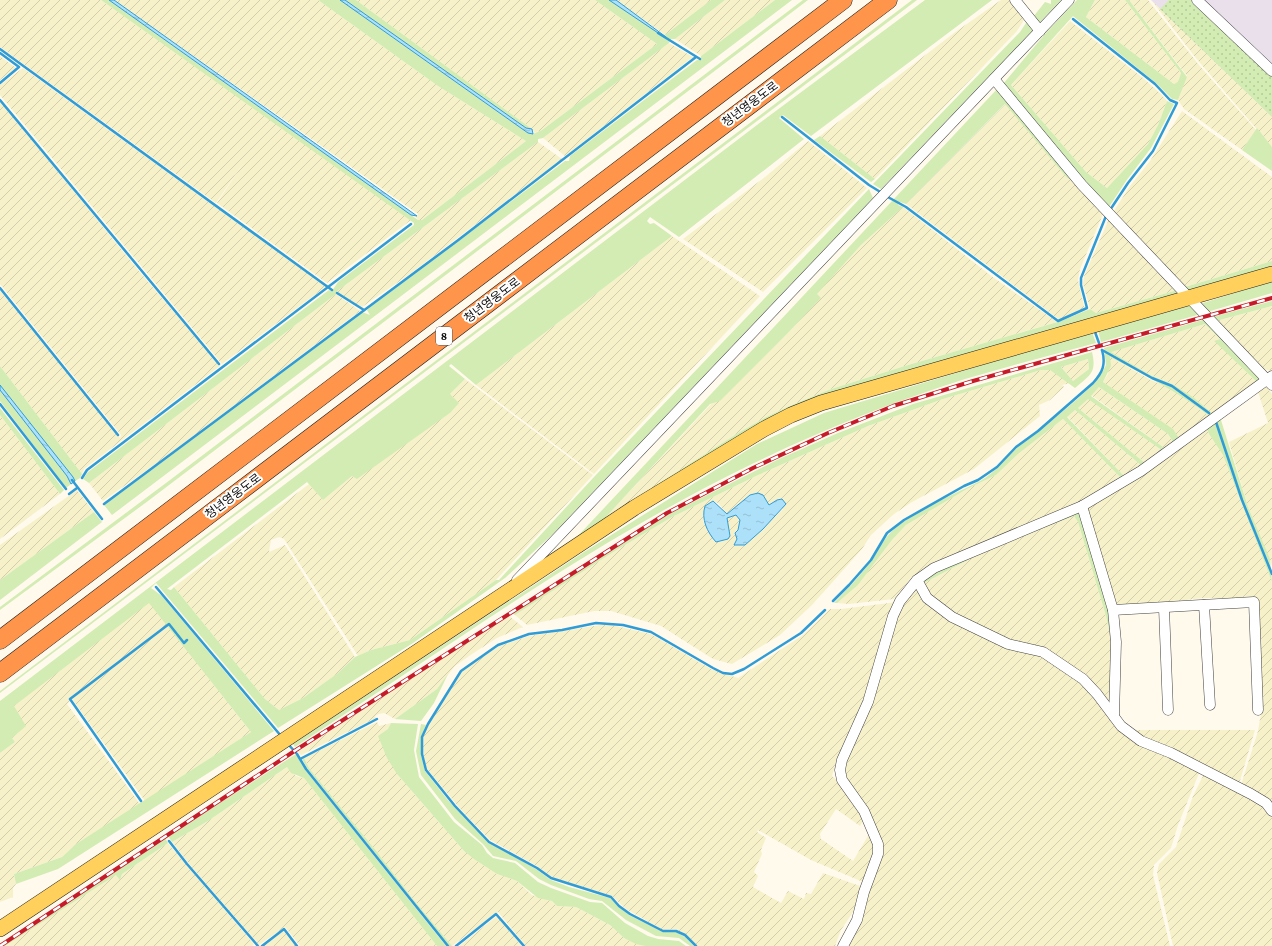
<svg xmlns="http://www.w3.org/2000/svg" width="1272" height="946" font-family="'Crimson Pro','Noto Sans KR',serif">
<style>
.industrial{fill:#eae0ec}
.farmland{fill:url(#farmland-furrows);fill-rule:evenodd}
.grass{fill:#d3ecb3;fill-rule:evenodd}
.garden{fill:url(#garden-dots)}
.water{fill:url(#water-ripples);stroke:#2f9bd7}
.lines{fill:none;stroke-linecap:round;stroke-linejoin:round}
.stream{stroke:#2f9bd7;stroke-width:2.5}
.minor-casing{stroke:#404040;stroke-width:11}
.primary-casing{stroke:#1e1e1e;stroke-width:16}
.motorway-casing{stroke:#1e1e1e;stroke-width:19}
.minor{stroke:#fff;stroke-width:10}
.primary{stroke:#ffd05c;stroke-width:15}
.motorway{stroke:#ff954b;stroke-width:18}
.rail-casing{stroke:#c61b2b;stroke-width:4}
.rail{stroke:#fff;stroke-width:2.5;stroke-dasharray:8;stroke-linecap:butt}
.labels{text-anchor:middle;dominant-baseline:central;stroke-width:4;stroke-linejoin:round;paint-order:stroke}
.shield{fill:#fff;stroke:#565656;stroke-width:1}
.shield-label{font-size:11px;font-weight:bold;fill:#0d0d0d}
.street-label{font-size:12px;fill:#0d0d0d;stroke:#fff}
</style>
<defs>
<pattern id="farmland-furrows" width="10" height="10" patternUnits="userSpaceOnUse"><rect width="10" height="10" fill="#f7f1ca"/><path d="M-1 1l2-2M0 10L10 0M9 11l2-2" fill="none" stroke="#d3cdac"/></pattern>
<pattern id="garden-dots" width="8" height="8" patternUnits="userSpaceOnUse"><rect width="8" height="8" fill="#d3ecb3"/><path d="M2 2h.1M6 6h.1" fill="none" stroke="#b4c999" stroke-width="1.8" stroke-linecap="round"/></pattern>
<pattern id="water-ripples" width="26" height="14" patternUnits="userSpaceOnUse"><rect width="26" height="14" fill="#ade1fa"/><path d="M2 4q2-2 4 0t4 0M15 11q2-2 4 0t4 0" fill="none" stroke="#94c0d5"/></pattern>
</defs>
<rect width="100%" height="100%" fill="#fffaec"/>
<path class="industrial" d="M1151,0H1272V117L1160,9Z"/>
<g class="farmland">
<path d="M0,0H101L411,220L327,283L217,203L244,162L216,203L0,47Z"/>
<path d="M114,0H318L438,86L526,141L422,220H418L416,217L418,214Z"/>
<path d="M356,0H595L657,44L542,130L534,133L532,129Z"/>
<path d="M616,0H711L665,35Z"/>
<path d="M725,0H775L701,56L675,39Z"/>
<path d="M1001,0H1009L1024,20L1017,31L875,179L820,136L954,33Z"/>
<path d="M1095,0H1125L1181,73L1179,82L1174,84L1086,17Z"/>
<path d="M1129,0H1148L1199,65L1256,130L1242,150L1184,109L1178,100L1187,76Z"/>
<path d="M1152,1L1272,117V147L1195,57Z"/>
<path d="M1070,21L1143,78L1161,94L1167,101L1158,125L1148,144L1107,188L1086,172L1011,85Z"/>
<path d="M669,43L693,57L565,156L543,138Z"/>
<path d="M0,56L16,68L0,80Z"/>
<path d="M23,68L325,286L324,288L222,364L0,95V85Z"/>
<path d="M0,101L139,271L220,366L84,469L82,474L0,366V290L120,438L121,435L0,284Z"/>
<path d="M1006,104L1067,178L1074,181L1103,214L1080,269L1078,280L1085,310L1061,321L906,204Z"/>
<path d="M1182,111L1272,177V261L1185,287L1114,211L1130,186L1150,161Z"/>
<path d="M808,141L867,188L763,292L683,239L765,177Z"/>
<path d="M538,142L562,159L410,274L362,307L336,292Z"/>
<path d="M903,207L994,278L1057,322L908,365L831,389L792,405L766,417L738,433L603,520L711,404L720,400L784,337L820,298L816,294L861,245Z"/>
<path d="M1109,219L1172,284L1174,291L1096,313L1090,309L1083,284L1084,276Z"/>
<path d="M672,236L760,296L594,474L476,385Z"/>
<path d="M336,294L360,311L164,458L103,501L89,483Z"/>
<path d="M1272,306V371L1263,369L1216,321Z"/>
<path d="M1205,324L1220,339L1215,341L1257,382L1214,415L1172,384L1152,376L1110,352Z"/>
<path d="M1110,357L1151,380L1171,388L1209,416L1180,440L1103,382L1108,374Z"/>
<path d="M1088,359L1089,369L1073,381L1061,367Z"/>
<path d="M1041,370H1050L1070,383L1062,385L1064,387L1050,400L1039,405L1040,416L974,469L912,502L894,514L871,535L862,549L812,605L780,635L732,664L713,659L661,626L611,611H594L527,625L515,615L615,551L672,517L756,476L868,426L943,399ZM750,495H763L769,505L777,500L783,509L745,545H734L737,539L735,533L740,526V520L736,515L727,518L730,536L713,538L703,521L705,506L713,501L718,503L727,514Z"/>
<path d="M465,379L593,475L496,580L410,640L371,650L358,656L284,539L279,537L271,540L269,552L285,545L355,657L338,673L303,698L279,710L265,699L174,587L309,484L323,500L352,476L450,413V394Z"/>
<path d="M1266,386L1272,394V565L1248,507L1229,442L1268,423L1258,392Z"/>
<path d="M1099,387L1168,434L1173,442L1166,449L1091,395Z"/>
<path d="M1088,398L1163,451L1145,463L1078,408Z"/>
<path d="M1075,410L1142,466L1125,477L1067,416Z"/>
<path d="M0,415L60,494L0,539Z"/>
<path d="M1063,419L1122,479L1091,498L982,542L921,571L911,578L894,599L849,604L837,603L858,585L892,540L906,525L967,489L996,475L1018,454Z"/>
<path d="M1206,427L1209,434L1223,455L1272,582V807L1241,785L1258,731L1261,713L1257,631L1258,598H1202L1131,607L1114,606L1085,509Z"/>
<path d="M77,490L94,512L0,580V545Z"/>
<path d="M1074,516L1078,522L1106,616L1114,652L1113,714L1072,668L978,628L930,598L924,583L985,551Z"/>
<path d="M918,584L926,599L1039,654L1070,674L1086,688L1115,723L1200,771L1178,825L1171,848L1154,865L1153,875L1170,946H847L880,854L845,779L844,762L902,604Z"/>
<path d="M149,602L251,732L145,801L72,699L67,704L140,804L76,844L62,857L14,874L16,884L13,888V897L0,902V753L15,742L12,738L13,706Z"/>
<path d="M897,602L864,703L852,724L836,762L832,776L841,783L865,818L860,826L836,809L820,834L821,839L853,861L871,831L876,846L863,882L811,860L758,830L757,832L766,838L761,850L762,854L754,872L758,876L753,887L781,903L788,891L804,899L806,893L811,894L823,873L863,887L853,912L841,930L835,946H697L685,934L676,929L663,930L626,909L612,896L551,877L537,866L490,840L462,811L427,769L423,754V737L429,723L462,671L499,646L529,636L607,624L651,634L711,669L738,678L803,635L830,609H841Z"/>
<path d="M508,615L523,627L497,638L472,654L455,666L437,689L395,719L384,713L379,714L375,716L376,718L301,755L298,752Z"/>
<path d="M377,722L379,726L391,723L389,729L397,774L464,851L497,874L517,881L532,895L552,901L557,906L576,907L610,925L624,938L645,946H526L498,912L452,946L413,899L377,852L309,768L304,758Z"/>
<path d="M1129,730H1255L1239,784Z"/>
<path d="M287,767L296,776L304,778L437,946H300L285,927L259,945L190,865L172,842L208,821Z"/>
<path d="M1205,772L1250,796L1272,815V946H1173L1157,873L1159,864L1176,847L1193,796Z"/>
<path d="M168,843L254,944L252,946H5L117,874L120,879L122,874Z"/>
<path d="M497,916L522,946H459Z"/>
<path d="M283,931L285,932L296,946H263Z"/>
</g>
<g class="grass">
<path d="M101,0H109L418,220H422L526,141L438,86L318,0H340L528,133L533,134L542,130L657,44L595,0H609L666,36L665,35L711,0H725L675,39H671L669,43L543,138L538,139V142L336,292V294L89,483L83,479L88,472L329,290L332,291L338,282L414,225V223Z"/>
<path d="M345,0H356L532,129L526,128Z"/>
<path d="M775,0H792L112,515L104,505L362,312L370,315L367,310L370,307L565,161H569L570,156L697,60H700L701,56Z"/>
<path d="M803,0H808L148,501L0,610V607L170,480Z"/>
<path d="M912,0H917L0,693V691Z"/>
<path d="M925,0H992L811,136L783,115L779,118L804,139L679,237L650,217L647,221L650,224L654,223L672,236L476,385L451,364L449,366L465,379L450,394L459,403L450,413L357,479L352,476L323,500L307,482L167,589L171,590L174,587L265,699L279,710L303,698L338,673L355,657L371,650L410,640L496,580H499L594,477L869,189L873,198L554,533L505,578L413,643L278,728L156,583L151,588L162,596L274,731L58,869L16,884L14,874L62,857L76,844L251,732L149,603L14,706L26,726L12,738L15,742L0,753V701L757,125Z"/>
<path d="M1051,0H1061L1039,23L1033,17L1045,2L1051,4Z"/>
<path d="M1077,0H1095L1086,17L1174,84L1178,82L1181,73L1125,0H1129L1187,77L1178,100L1172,99L1156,83L1073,16L1011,85L1086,172L1107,188L1148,144L1158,125L1167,101L1174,104L1151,148L1126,181L1109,207L1085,181L1003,84L1045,34Z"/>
<path d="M1028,20L1034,29L881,189L873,184L1020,32Z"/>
<path d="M999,87L1074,181L1067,178L1005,104L906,204L900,202L898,205L903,207L861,245L817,294L821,298L784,337L720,401L710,404L605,518L738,433L766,417L792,405L831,389L908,365L1061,321L1090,309L1096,313L1174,291L1172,284L1178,293L847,389L575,539Z"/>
<path d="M1257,128L1272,147V171L1242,150Z"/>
<path d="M820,136L875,179L871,182L814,140Z"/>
<path d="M1272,261V267L1189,290L1185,287Z"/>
<path d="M1272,281V293L1207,312L1200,304Z"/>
<path d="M1272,301V306L1216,321L1212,317Z"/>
<path d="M1192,305L1201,314L1101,342L1098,330Z"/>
<path d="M1206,319L1261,377L1257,382L1214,341L1220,339L1205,324L1111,352L1152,376L1172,384L1193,397L1214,415L1209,416C1179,392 1144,375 1110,357L1111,366L1103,382L1173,429L1180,440L1173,442L1168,434L1099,387L1091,396L1166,449L1163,451L1088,399L1078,408L1145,463L1142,466L1075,410L1067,417L1125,477L1122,479L1063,419L1018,454L996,475L967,489L906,525L892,540L858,585L837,603H834C847,589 861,575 872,560C878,551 883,540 891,532C913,511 953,495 980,481C996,472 1005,458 1018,447C1042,426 1094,392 1106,365L1104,348Z"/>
<path d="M1092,332L1096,343C1052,355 1008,366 965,379C893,402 822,430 754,463C594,540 444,650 295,747L293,744L584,552L757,444L824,413Z"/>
<path d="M1092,352C1097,373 1090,375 1075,388L1050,370H1041L943,399L868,426L756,476L672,517L615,551L515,615L512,613L669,514L779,459L838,433L913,404ZM1088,359L1089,369L1073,381L1061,367Z"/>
<path d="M0,366L82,474L80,478L75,481L0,385Z"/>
<path d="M0,390L67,476L71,484L66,488L0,401Z"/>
<path d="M0,408L64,490L60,494L0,415Z"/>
<path d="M1220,417L1248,507L1270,559L1272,582L1223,455L1209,434L1206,427Z"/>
<path d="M94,512L102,522L0,600V580Z"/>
<path d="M1076,513L1080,514L1108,600L1114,652L1106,616L1078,522L1074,516L985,551L924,583L922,579L934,570Z"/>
<path d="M448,674L434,703L421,721L395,719L437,689Z"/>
<path d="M391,723L418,724L414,750L419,777L454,822L482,845L487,853L493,858L515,863L538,882L551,888L590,902L602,903L625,923L648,936L658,939L679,941L686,946H645L636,944L624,938L610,925L576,907L557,906L552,901L538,898L517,881L497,874L474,859L464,851L397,774L387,758L378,736L388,729Z"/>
<path d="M421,724L426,725L421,737V755L425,771L447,799L489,842L536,869L551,880L569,887L610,898L618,906L629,915L663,932H676L685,937L694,946H690L679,938L656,936L626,920L602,901L589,899L551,885L539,879L516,861L493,856L483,844L455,819L421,775L416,751Z"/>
<path d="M296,754L307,772L446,946H437L304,778L291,773L287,767L208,821L172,842L168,836Z"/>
<path d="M304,758L309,768L377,852L413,899L452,946H449L307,768L302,759Z"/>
<path d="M165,838L168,843L122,874L120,880L116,875L5,946H0Z"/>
</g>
<path class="garden" d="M1169,0H1191L1272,75V117L1160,9Z"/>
<g class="water">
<path d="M109,0H114L417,216L411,215Z"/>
<path d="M340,0H345L526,128L532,129L533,134L528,133Z"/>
<path d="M609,0H616L666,37H664Z"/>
<path d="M0,385L73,477L75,481L71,484L67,476L0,390Z"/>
<path d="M758,493L763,495L769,505L777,500L782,499L786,504L763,529L745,545H734L737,539L735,533L738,530L740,520L736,515L727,518L730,536L728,539L716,542C707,532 701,519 705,506L713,501L727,514L750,495Z"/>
</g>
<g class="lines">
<g class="stream">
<path d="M1073,19L1155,84L1170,100L1177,103L1153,151L1128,183L1110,210"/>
<path d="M658,33L700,59"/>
<path d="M0,49L332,290"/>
<path d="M0,53L19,67L0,83"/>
<path d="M0,100L219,364"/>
<path d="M782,117L869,185L882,193"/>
<path d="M886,196L906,207L1058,321L1087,308L1081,285V278L1106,216"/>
<path d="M0,288L118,435"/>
<path d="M337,293L364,310"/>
<path d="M1095,332L1099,343"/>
<path d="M1102,350L1152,378L1172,386L1209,413"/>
<path d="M0,404L66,489"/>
<path d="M1216,422L1242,500L1272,574"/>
<path d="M82,478L87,470L411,224"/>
<path d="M72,480L102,519"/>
<path d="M69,494L77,488"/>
<path d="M104,504L457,241L696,57"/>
<path d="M156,587L281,736"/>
<path d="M833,601L849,585L871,560L887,533L904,520L964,486L978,480L997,467L1016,447L1038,431L1093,383C1103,372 1106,364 1102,350"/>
<path d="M288,744L297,754L306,769L448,946"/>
<path d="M300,759L377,719"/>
<path d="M141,801L70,699L169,624L184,643L187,640"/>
<path d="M169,841L187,864L258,946"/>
<path d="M262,946L284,929L297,946"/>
<path d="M456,946L496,914L524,946"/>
<path d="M696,946L685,935L676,931H663L630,914L619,906L611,897L551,878L537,868L489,842L455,806L426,770L422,754V737L428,724L461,671L498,645L529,634L562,630L596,623L623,625L651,632L713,668L723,673L732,674L744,669L801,633L825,610"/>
</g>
<defs>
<g id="minor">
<path d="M1015,0L1040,31"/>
<path d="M1197,0L1272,71"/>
<path d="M994,79L1082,185L1272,385"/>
<path d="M1082,506L1113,610L1116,642L1114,716"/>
<path d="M517,580L1069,0"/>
<path d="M917,580L927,598L952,617L1008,644L1043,652L1083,679L1097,694L1121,726L1141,741L1171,753L1251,794L1266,803L1272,811"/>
<path d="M1204,605L1210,705"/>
<path d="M1164,608L1168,710"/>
<path d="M1113,610L1254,602L1258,710"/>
<path d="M843,946L857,920L864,892L878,854V844L864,811L842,780L840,770L842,760L868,702L893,616L900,601L917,580L934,568L1082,506L1141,471L1272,376"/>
</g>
<path id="primary" d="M0,929L634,508L764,429L791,415L821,403L1272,274"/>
<g id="motorway">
<path d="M0,640L843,0"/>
<path d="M0,673L888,0"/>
</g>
</defs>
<use href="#minor" class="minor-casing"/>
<use href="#primary" class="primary-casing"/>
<use href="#motorway" class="motorway-casing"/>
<use href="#minor" class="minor"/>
<use href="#primary" class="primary"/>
<use href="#motorway" class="motorway"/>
<defs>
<path id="rail" d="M0,946L296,750L667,513L753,468L828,433L893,406L973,381L1272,298"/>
</defs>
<use href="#rail" class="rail-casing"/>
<use href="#rail" class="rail"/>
</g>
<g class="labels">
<rect class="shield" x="436" y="327" width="16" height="18" rx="3"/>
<g class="shield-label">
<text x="444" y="336">8</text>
</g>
<g class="street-label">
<text transform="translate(750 104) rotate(-37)">청년영웅도로</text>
<text transform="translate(492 300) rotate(-37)">청년영웅도로</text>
<text transform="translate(233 496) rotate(-37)">청년영웅도로</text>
</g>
</g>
</svg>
